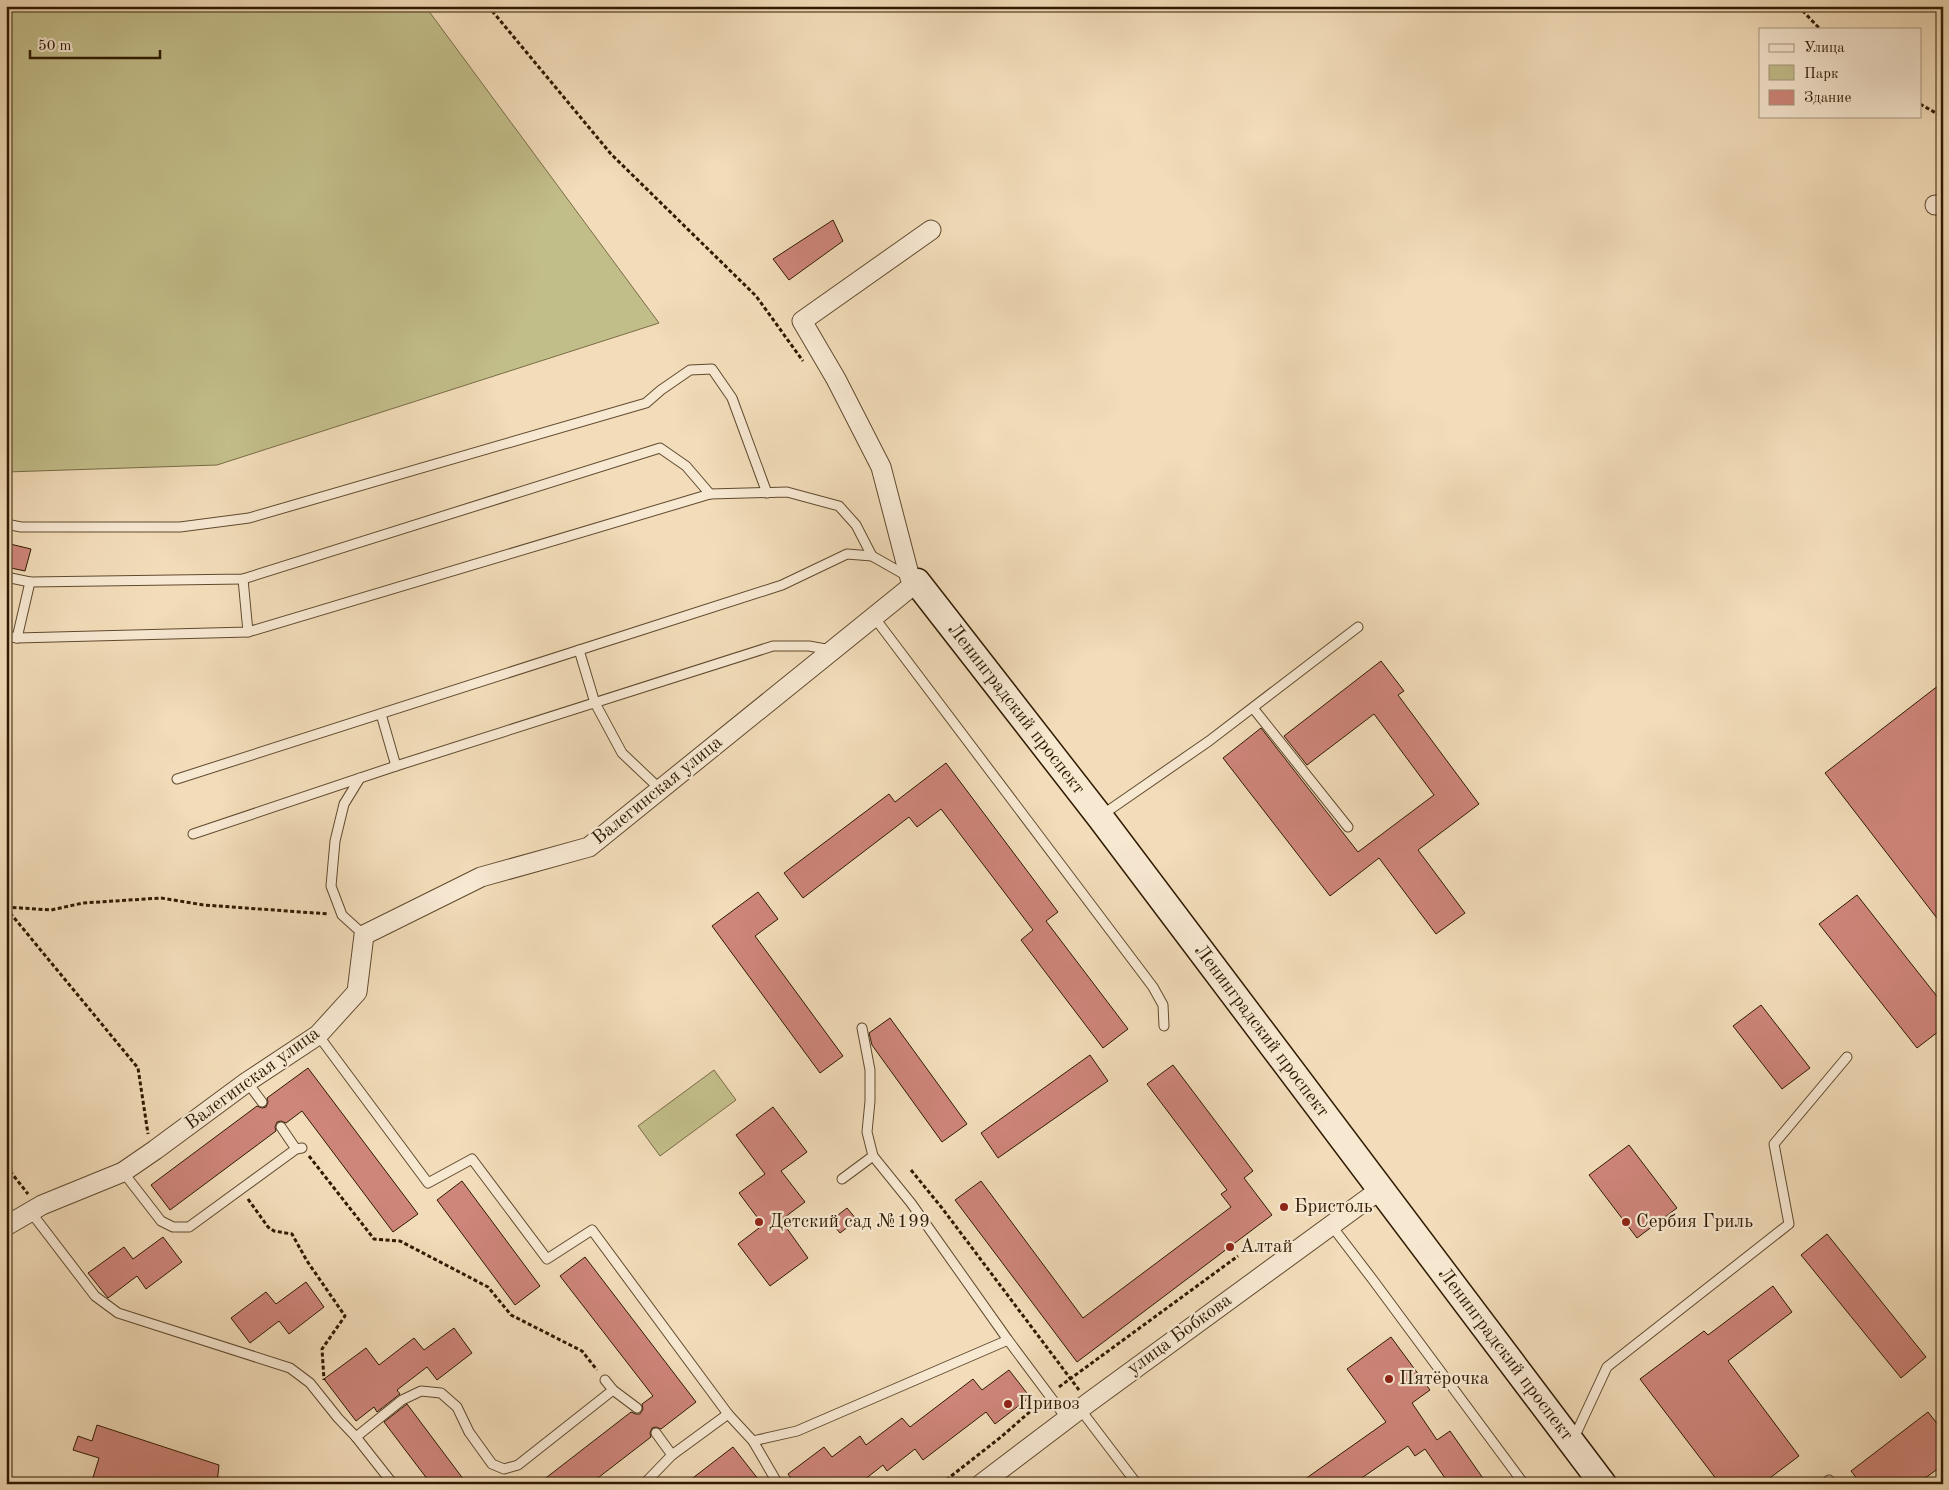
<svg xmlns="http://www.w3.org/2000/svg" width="1949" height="1490" font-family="'Old Standard TT',serif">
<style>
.green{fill:#c2be8a;stroke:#786c45}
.building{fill:#ce857a;stroke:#2f1a00}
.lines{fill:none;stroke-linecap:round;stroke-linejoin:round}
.lane-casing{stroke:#604a2e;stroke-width:11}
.street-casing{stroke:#604a2e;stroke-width:21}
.secondary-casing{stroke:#2f1a00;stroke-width:29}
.path{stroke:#2f1a00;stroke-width:3;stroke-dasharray:4 2.5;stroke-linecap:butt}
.lane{stroke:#f7e8d2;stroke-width:9}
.street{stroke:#f7e8d2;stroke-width:19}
.secondary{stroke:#f7e8d2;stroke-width:26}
.poi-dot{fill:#8f2418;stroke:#f7e8d2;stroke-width:2}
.labels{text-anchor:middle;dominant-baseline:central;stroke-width:4.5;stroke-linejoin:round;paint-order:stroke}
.street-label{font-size:19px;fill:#2f1a00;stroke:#f7e8d2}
.poi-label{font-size:19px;fill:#2f1a00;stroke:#f7e8d2;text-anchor:start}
</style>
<rect width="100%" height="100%" fill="#f2dcb9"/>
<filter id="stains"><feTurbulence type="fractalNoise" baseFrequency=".004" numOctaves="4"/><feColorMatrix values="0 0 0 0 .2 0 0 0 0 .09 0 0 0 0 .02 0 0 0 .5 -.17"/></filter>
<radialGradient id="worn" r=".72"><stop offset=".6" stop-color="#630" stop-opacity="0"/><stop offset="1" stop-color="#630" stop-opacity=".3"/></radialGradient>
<g class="green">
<path d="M6,6H425L659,323L217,465L6,472Z"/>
<path d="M714,1070L736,1100L660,1156L638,1126Z"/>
</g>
<g class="building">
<path d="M833,220L843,241L789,280L773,259Z"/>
<path d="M6,543L31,549L25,571L6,567Z"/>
<path d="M1381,661L1404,691L1398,695L1479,804L1418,850L1465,913L1436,934L1379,858L1330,896L1223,758L1261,728L1358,852L1434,795L1374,714L1307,765L1284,736Z"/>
<path d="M1943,682V926L1825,773Z"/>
<path d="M946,763L1058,912L1046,921L1128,1029L1103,1048L1021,940L1033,930L941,809L917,827L909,817L803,898L784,873L889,794L895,802Z"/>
<path d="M758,892L778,919L755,936L843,1056L820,1073L712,926Z"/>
<path d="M1857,895L1943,1004V1028L1917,1048L1819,924Z"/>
<path d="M1761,1005L1810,1068L1782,1089L1733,1026Z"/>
<path d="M890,1018L967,1124L942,1142L872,1045L869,1033Z"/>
<path d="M1090,1055L1108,1081L998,1158L981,1133Z"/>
<path d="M1173,1065L1253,1171L1244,1178L1272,1215L1077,1362L955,1200L981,1181L1083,1318L1231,1207L1221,1194L1227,1190L1147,1084Z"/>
<path d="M308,1068L418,1214L393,1232L302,1111L286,1123L281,1121L277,1122L275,1127L276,1131L170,1210L151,1185L257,1106L262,1108L266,1107L268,1102L267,1098Z"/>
<path d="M773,1107L807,1152L781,1171L805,1202L781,1220L808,1258L770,1286L738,1244L763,1225L739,1193L765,1174L736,1135Z"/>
<path d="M1629,1145L1677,1208L1637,1238L1589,1175Z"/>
<path d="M462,1181L540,1286L515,1305L437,1200Z"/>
<path d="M847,1208L857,1220L840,1233L830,1221Z"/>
<path d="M1827,1234L1926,1357L1901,1378L1801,1255Z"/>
<path d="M163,1237L182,1262L146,1289L137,1276L108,1298L88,1273L124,1247L133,1259Z"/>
<path d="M585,1257L696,1402L661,1429L656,1427L652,1428L650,1433L651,1437L590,1484H538L631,1412L636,1414H640L643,1409L642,1404L653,1396L560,1276Z"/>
<path d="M306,1282L324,1307L289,1334L279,1321L250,1343L231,1318L266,1292L276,1304Z"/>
<path d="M1773,1286L1792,1312L1728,1361L1799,1456L1762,1484H1720L1640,1379L1704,1331L1708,1335Z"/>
<path d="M454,1328L472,1353L437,1380L427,1367L397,1390L400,1394L377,1412L374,1407L356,1421L324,1379L366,1348L379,1365L414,1338L424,1350Z"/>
<path d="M1391,1337L1430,1390L1412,1403L1437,1440L1450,1431L1487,1484H1449L1425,1449L1415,1456L1408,1446L1353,1484H1298L1386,1422L1347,1369Z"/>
<path d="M1009,1370L1030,1397L995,1424L986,1412L923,1460L915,1449L887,1471L883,1465L859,1484H795L788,1474L824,1447L832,1457L860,1436L866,1445L902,1418L910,1427L973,1379L982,1390Z"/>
<path d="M407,1404L467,1484H431L384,1422Z"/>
<path d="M1928,1412L1943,1431V1465L1917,1484H1861L1851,1471Z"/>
<path d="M97,1425L219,1465L217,1484H91L99,1458L73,1450L78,1436L92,1441Z"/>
<path d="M733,1447L762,1484H685Z"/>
</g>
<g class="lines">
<defs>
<g id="lane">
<path d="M6,524L21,527H180L249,518L646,403L661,390L690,370L712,369L732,398L767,493"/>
<path d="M6,577L30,582L243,579L660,448L686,466L710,494"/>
<path d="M243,579L248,632"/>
<path d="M874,617L1153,987L1163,1005L1164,1026"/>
<path d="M6,636L17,638L248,632L710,494L787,492L839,506L856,525L872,556"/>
<path d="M17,638L30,582"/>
<path d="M579,650L595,703L622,753L660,789"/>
<path d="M1253,708L1348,827"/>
<path d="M381,714L396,766"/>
<path d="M360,778L344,804L335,841L331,886L342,915L364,935"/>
<path d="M177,779L782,585L847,554L872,556L909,577"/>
<path d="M1102,815L1209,741L1358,627"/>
<path d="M193,834L396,766L773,646H809L831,650"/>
<path d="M862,1028L870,1070V1101L867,1132L873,1156L911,1203L1008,1340L1067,1419"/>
<path d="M318,1035L428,1183L472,1159L547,1259L592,1230L728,1414L753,1441L778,1484"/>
<path d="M247,1082L262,1102"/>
<path d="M281,1127L296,1149"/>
<path d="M123,1172L161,1221L173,1227H189L296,1149L302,1148"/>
<path d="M842,1179L873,1156"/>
<path d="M30,1211L95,1296L118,1313L290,1368L310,1383L338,1418L356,1437L393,1484"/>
<path d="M1331,1225L1373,1280L1524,1484"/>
<path d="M605,1380L613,1390L637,1408"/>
<path d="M1080,1409L1137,1484"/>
<path d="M656,1433L672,1455"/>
<path d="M356,1437L402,1400L421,1391L441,1393L457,1407L469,1432L492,1464L504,1469L518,1465L613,1390"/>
<path d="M1573,1440L1607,1367L1789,1224L1774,1144L1847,1057"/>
<path d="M753,1441L797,1431L1008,1340"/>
<path d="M1829,1480L1832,1484"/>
<path d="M644,1484L672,1455L728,1414"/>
</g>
<g id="street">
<path d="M1935,205H1943"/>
<path d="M910,578L881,467L836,379L802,321L931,230"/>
<path d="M6,1226L42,1205L123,1172L155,1150L247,1082L318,1035L357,992L364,935L481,877L589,847L917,582"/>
<path d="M981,1484L1088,1403L1381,1189"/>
</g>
<g id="secondary">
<path id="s1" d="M917,582L1100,817L1603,1484"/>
</g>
</defs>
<use href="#lane" class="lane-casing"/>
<use href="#street" class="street-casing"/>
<use href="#secondary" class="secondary-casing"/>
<g class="path">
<path d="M488,6L611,154L756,296L803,361"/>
<path d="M1798,6L1820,29"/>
<path d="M1920,104L1943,117"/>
<path d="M6,907L51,910L83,903L161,898L204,905L329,914"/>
<path d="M6,908L138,1068L148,1134"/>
<path d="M309,1156L374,1239L400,1241L488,1287L511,1315L582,1351L597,1370"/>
<path d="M6,1166L28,1194"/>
<path d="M911,1170L942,1208L1079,1390"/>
<path d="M248,1199L268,1227L274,1231L292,1234L307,1261L345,1316L322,1349L324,1380"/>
<path d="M1059,1387L1238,1256"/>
<path d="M941,1484L1001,1437L1041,1402"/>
</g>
<use href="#lane" class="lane"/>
<use href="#street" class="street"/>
<use href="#secondary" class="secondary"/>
</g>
<g class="poi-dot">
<circle cx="1284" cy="1207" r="5"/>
<circle cx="759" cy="1222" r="5"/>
<circle cx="1626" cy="1222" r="5"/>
<circle cx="1230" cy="1247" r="5"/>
<circle cx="1389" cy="1379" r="5"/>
<circle cx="1008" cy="1404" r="5"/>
</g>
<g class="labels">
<g class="street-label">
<text stroke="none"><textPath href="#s1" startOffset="161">Ленинградский проспект</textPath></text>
<text transform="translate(658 791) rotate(-39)">Валегинская улица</text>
<text stroke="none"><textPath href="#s1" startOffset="566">Ленинградский проспект</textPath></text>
<text transform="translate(253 1079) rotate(-36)">Валегинская улица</text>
<text transform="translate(1180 1335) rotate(-36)">улица Бобкова</text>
<text stroke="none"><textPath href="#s1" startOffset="971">Ленинградский проспект</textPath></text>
</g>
<g class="poi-label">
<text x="1294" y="1207">Бристоль</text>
<text x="769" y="1222">Детский сад №199</text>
<text x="1636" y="1222">Сербия Гриль</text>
<text x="1240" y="1247">Алтай</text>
<text x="1399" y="1379">Пятёрочка</text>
<text x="1018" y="1404">Привоз</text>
</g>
</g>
<rect width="1949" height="1490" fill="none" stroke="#f2dcb9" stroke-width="25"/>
<rect x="8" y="8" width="1934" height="1475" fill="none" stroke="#2f1a00" stroke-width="2.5"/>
<rect x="12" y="12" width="1924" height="1465" fill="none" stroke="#2f1a00"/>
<rect x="1759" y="28" width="162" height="90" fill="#f7e8d2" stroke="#a7967e"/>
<rect x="1769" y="44" width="25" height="8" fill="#f7e8d2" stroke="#a7967e"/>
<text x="1804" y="52" font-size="15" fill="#2f1a00">Улица</text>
<rect x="1769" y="65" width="25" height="15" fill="#c2be8a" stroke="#a7967e"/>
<text x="1804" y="78" font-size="15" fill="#2f1a00">Парк</text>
<rect x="1769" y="90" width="25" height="15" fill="#ce857a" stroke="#a7967e"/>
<text x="1804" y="102" font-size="15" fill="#2f1a00">Здание</text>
<path d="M30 50v8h130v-8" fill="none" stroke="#2f1a00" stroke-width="2.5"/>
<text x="38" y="50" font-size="15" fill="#2f1a00" stroke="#f7e8d2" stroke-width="4" paint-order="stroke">50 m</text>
<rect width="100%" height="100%" filter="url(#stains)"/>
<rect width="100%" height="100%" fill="url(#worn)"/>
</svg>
